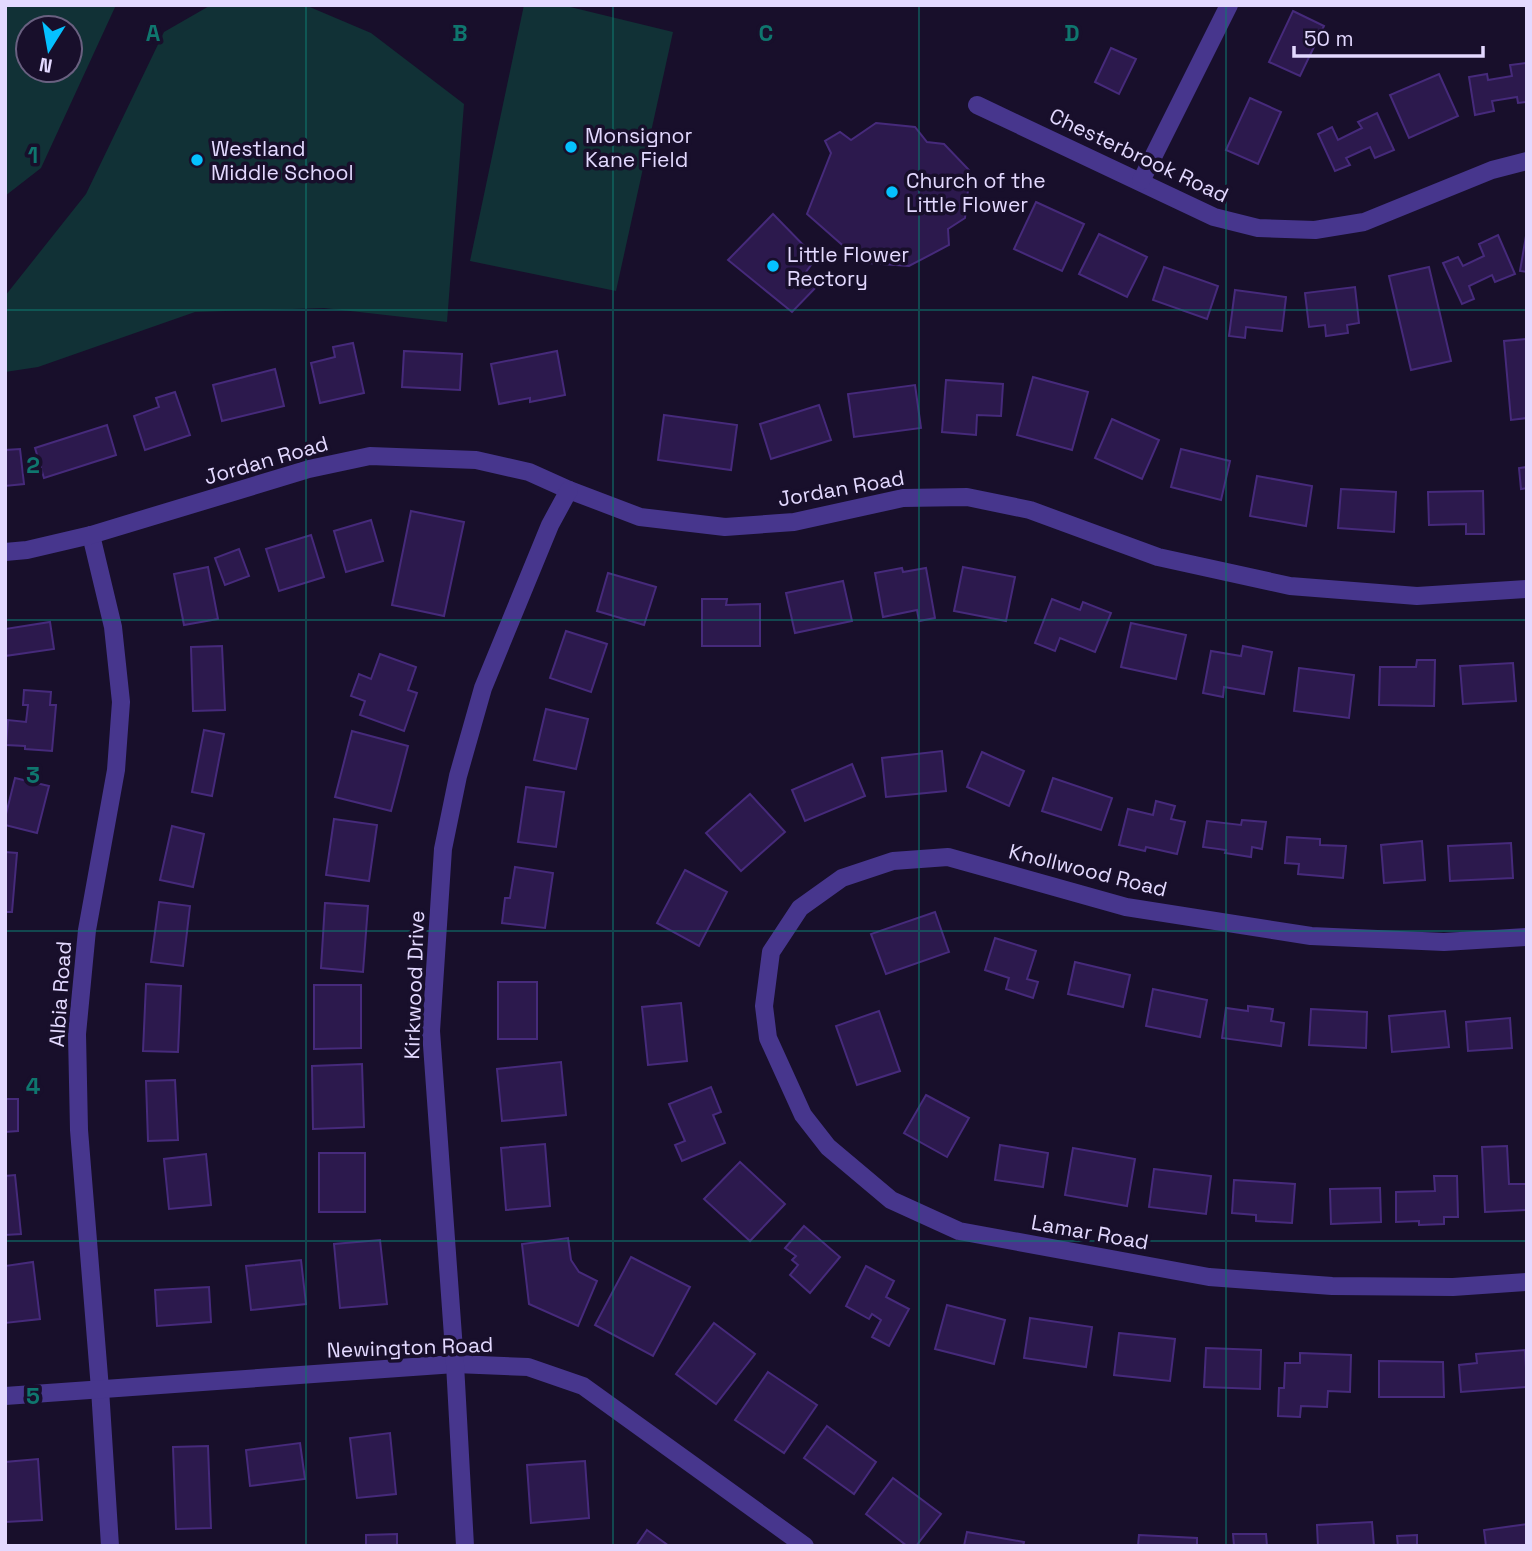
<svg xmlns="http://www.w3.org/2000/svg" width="1532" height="1551" font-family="'Space Grotesk',sans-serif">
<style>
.green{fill:#113136;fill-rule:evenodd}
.building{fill:#2c194d;stroke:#462a7b;stroke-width:2}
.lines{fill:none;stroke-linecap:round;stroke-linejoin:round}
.minor{stroke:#47368d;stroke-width:18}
.grid{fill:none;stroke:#0f766e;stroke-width:2;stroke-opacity:0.55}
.poi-dot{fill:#05c1ff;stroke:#180f2b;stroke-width:2.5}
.labels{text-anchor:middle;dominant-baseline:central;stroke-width:7;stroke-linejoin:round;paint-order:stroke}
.poi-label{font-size:21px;fill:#e3d9ff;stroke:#180f2b;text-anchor:start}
.street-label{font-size:21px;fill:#e3d9ff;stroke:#180f2b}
.grid-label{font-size:23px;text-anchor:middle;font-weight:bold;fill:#0f766e;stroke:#180f2b;stroke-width:7;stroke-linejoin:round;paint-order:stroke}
</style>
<rect width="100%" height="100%" fill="#180f2b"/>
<g class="green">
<path d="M5,5H116L41,168L5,196ZM28,28H70V70H28Z"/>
<path d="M211,5H305L371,33L464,104L447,322L324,308L195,312L38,367L5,372V296L86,194L164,32Z"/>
<path d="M524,5H562L673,32L616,291L470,261Z"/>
</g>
<g class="building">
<path d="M1293,11L1324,26L1300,76L1269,62Z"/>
<path d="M1111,48L1136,59L1119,94L1095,82Z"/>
<path d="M1527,63V102L1518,103L1517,97L1492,101L1494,111L1475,115L1469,77L1487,74L1488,80L1512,76L1510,65Z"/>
<path d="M1439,74L1458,116L1409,138L1390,95Z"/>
<path d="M1250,98L1281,112L1258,164L1226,150Z"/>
<path d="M1377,113L1394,150L1375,158L1370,147L1346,158L1350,165L1335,171L1318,134L1332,127L1338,140L1362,128L1358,122Z"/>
<path d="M876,123L915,127L927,142L944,144L970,171L965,218L948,229L949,245L909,266L868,263L865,251L848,250L807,214L831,153L825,141L840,132L851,140Z"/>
<path d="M1036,202L1084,224L1062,271L1014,249Z"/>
<path d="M773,214L816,258L806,272L820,283L792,312L728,260Z"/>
<path d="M1527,230V272L1520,271Z"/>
<path d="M1099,234L1147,257L1127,297L1079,274Z"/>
<path d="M1498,235L1515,274L1495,282L1492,275L1469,286L1474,299L1462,304L1443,263L1458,257L1463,266L1484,256L1479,244Z"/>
<path d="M1164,267L1218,286L1207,319L1153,300Z"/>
<path d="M1429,267L1451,361L1411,370L1389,276Z"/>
<path d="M1355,287L1359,323L1347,325L1348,333L1326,336L1325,325L1309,327L1305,293Z"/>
<path d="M1235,290L1286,297L1282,331L1246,327L1245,338L1229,336Z"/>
<path d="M1527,339V418L1511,420L1504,341Z"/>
<path d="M353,343L364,393L320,403L311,363L335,357L333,347Z"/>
<path d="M404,351L462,354L460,390L402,387Z"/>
<path d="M557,351L565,395L530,402V398L499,404L491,364Z"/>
<path d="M275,369L284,406L222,421L213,385Z"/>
<path d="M1033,377L1088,392L1072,450L1017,435Z"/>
<path d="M946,380L1003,384L1001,416L977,415L976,435L942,432Z"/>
<path d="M915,385L921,428L854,437L848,394Z"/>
<path d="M175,392L190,435L145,450L134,416L159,407L156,398Z"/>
<path d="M819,405L831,440L771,459L760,424Z"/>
<path d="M664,415L737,425L731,470L658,460Z"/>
<path d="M1112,419L1159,440L1142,479L1095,458Z"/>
<path d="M107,425L116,455L44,478L35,448Z"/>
<path d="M20,449L24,484L5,486V450Z"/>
<path d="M1181,449L1230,461L1221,500L1171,487Z"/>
<path d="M1527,467V488L1521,489L1519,468Z"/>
<path d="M1257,476L1312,486L1306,526L1250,516Z"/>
<path d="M1341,489L1396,492L1394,532L1338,528Z"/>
<path d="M1483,491L1484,534H1466V524L1429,525L1428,492Z"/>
<path d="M411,511L464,522L444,616L392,605Z"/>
<path d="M371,520L383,561L346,572L334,531Z"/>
<path d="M311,535L324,577L279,591L266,549Z"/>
<path d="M239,549L249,576L225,585L215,558Z"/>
<path d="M208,567L218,619L184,625L174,574Z"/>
<path d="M963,567L1015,577L1006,621L954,611Z"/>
<path d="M902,568L903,572L926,568L935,618L919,621L917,610L883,617L875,573Z"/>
<path d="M608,573L656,587L644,625L597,611Z"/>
<path d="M843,581L852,621L795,633L786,593Z"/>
<path d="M702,599H727L726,605L760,604V646H702Z"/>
<path d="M1052,599L1080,610L1083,602L1111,613L1095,652L1060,638L1055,651L1035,643Z"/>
<path d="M50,622L54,649L5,656V629Z"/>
<path d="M1131,623L1186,635L1176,679L1121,667Z"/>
<path d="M566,631L607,644L591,692L550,678Z"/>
<path d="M222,646L225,710L193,711L191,647Z"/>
<path d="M1243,646L1272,652L1264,694L1224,687L1223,697L1203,693L1211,651L1241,656Z"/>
<path d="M380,654L416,667L408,690L417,693L404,731L360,715L365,701L351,696L359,674L371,679Z"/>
<path d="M1417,660H1435L1434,706L1379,705L1380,667H1416Z"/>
<path d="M1513,663L1516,701L1463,704L1460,666Z"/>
<path d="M1299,668L1354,675L1349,718L1294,711Z"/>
<path d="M24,690L51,692L50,705H56L52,751L25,749V746L6,745L8,720L26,722L28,705H23Z"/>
<path d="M546,709L588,719L576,769L534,760Z"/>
<path d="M204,730L224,734L212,796L192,792Z"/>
<path d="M352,731L408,746L391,811L335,797Z"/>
<path d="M942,751L946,791L886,797L882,758Z"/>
<path d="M982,752L1024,771L1009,806L967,787Z"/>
<path d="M852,764L865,796L805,821L792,790Z"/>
<path d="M15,778L49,786L37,833L5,825V818Z"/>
<path d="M1053,778L1112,798L1101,830L1042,811Z"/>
<path d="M526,787L564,792L556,847L518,842Z"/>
<path d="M750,794L785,832L741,871L706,833Z"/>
<path d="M1156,801L1175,806L1171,819L1185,822L1177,854L1146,847L1145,851L1119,845L1128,809L1153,815Z"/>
<path d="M334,819L377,825L369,881L326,875Z"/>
<path d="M1242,820L1266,822L1262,849L1252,847L1251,857L1225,853L1226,850L1203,847L1207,821L1241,825Z"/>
<path d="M172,826L204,834L193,887L160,880Z"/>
<path d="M1287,837L1320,839V845L1346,846L1343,878L1298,874L1299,864L1285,863Z"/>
<path d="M1422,841L1425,880L1384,883L1381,845Z"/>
<path d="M1511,843L1513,878L1450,881L1448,846Z"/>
<path d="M5,852L17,853L12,912H5Z"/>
<path d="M515,867L553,873L545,928L502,923L505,898H510Z"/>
<path d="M685,870L727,892L699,946L657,923Z"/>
<path d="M159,902L190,906L183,966L151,962Z"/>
<path d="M325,903L368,906L363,972L321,968Z"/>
<path d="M935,912L949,952L886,974L871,934Z"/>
<path d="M995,938L1036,951L1027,979L1038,982L1033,998L1006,989L1009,978L985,970Z"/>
<path d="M1075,962L1130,975L1123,1007L1068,994Z"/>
<rect x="498" y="982" width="39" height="57"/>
<path d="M146,984L181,986L178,1052L143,1051Z"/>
<path d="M314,985H361V1048L314,1049Z"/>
<path d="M1153,989L1207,1000L1200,1037L1146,1026Z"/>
<path d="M681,1003L687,1061L648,1065L642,1007Z"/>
<path d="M1248,1006L1273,1009L1271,1021L1284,1023L1281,1046L1222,1038L1226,1008L1248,1011Z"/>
<path d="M1311,1009L1367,1012L1366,1048L1309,1045Z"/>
<path d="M879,1011L900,1071L857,1085L836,1026Z"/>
<path d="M1445,1011L1449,1047L1392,1052L1389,1016Z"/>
<path d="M1510,1018L1512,1048L1468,1051L1466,1022Z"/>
<path d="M561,1062L566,1115L502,1121L497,1069Z"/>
<path d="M362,1064L364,1127L313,1129L312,1066Z"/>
<path d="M175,1080L178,1140L148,1141L146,1081Z"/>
<path d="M711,1087L721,1112L713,1115L725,1143L682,1161L675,1145L685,1141L669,1104Z"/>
<path d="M926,1095L969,1118L947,1157L904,1133Z"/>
<path d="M5,1099H18V1131L5,1132Z"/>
<path d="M545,1144L550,1206L506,1210L501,1148Z"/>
<path d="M1000,1145L1048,1153L1043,1187L995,1180Z"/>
<path d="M1507,1146L1509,1184H1527V1210L1485,1212L1482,1147Z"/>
<path d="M1073,1148L1135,1159L1127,1206L1065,1195Z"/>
<rect x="319" y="1153" width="46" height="59"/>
<path d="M206,1154L211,1205L169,1209L164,1159Z"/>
<path d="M740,1162L785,1204L750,1241L704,1199Z"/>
<path d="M1154,1169L1211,1176L1206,1214L1149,1207Z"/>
<path d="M15,1175L21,1234L5,1235V1176Z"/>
<path d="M1434,1176H1457L1458,1217H1444V1224L1419,1225V1221L1396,1222V1192L1435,1191Z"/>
<path d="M1234,1180L1295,1184L1292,1223L1256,1221V1215L1232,1213Z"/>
<path d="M1380,1188L1381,1222L1331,1224L1330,1189Z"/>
<path d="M804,1226L840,1257L810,1293L790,1275L798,1265L792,1260L796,1256L785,1248Z"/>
<path d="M568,1238L571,1260L579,1272L597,1281L578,1326L529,1304L522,1244Z"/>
<path d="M380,1240L387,1304L340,1308L334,1244Z"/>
<path d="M631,1257L690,1287L653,1356L595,1325Z"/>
<path d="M301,1260L306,1304L251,1310L246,1266Z"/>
<path d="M33,1262L40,1319L5,1323V1266Z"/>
<path d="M866,1266L894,1281L886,1297L909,1309L889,1346L872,1337L881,1320L872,1314L869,1319L846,1306Z"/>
<path d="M209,1287L211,1322L157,1326L155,1290Z"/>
<path d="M947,1305L1005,1320L994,1364L935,1349Z"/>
<path d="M1030,1318L1092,1327L1086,1367L1024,1358Z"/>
<path d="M714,1323L755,1354L716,1404L676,1374Z"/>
<path d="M1119,1333L1175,1339L1170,1381L1114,1375Z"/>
<path d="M1206,1348L1261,1350L1260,1389L1204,1387Z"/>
<path d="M1525,1350L1527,1387L1461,1392L1459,1365L1477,1363L1476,1354Z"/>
<path d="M1300,1353L1351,1355L1350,1392L1328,1391L1327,1407L1301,1406L1300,1417L1278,1416L1279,1388H1284L1285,1363H1300Z"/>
<path d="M1379,1361L1443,1362L1444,1397H1379Z"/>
<path d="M768,1372L817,1405L784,1453L735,1420Z"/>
<path d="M827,1426L876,1462L854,1494L804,1458Z"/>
<path d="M390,1433L396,1494L357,1498L350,1438Z"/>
<path d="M300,1443L305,1479L250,1486L246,1450Z"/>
<path d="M208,1446L211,1528L176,1529L173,1447Z"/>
<path d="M38,1459L42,1520L5,1522V1462Z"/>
<path d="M585,1461L589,1518L531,1523L527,1465Z"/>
<path d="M893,1478L941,1514L916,1546H907L866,1514Z"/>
<path d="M1372,1522L1374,1546H1318L1317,1525Z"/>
<path d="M1527,1524V1546H1486L1484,1530Z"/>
<path d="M647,1530L669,1546H636Z"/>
<path d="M967,1532L1024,1542L1023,1546H964Z"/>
<path d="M397,1534V1546H366V1535Z"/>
<path d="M1233,1534H1266L1267,1546H1234Z"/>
<path d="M1139,1535L1197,1538V1546H1138Z"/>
<path d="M1417,1535V1546H1398L1397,1536Z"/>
</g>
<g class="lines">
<g class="minor">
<path d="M977,105L1214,217L1258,228L1315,230L1364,222L1492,170L1527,161"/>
<path d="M1141,181L1229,5"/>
<path d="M91,535L113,627L121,702L116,770L87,930L77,1034L79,1130L100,1389L110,1546"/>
<path d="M5,552L27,550L91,535L309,469L370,456L476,460L529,472L569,490L640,517L725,527L794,522L903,498L967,497L1030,510L1158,557L1290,586L1417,596L1527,589"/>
<path d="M1527,937L1444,942L1311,936L1126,907L948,857L893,861L842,878L800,908L771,952L764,1006L768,1038L803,1115L828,1147L891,1200L959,1231L1209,1277L1332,1286L1453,1287L1527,1282"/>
<path d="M5,1396L455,1364L528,1367L583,1386L805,1546"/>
<path d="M465,1546L455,1364L431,1031L443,849L458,776L483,688L550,525L569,490"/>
</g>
</g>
<path class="grid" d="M306,5V1546M613,5V1546M919,5V1546M1226,5V1546M5,310H1527M5,620H1527M5,931H1527M5,1241H1527"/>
<g class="poi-dot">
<circle cx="571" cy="147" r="7"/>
<circle cx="197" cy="160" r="7"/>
<circle cx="892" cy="192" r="7"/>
<circle cx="773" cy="266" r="7"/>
</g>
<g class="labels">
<g class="poi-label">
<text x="585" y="135">Monsignor<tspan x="585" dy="24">Kane Field</tspan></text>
<text x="211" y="148">Westland<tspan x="211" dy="24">Middle School</tspan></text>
<text x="906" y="180">Church of the<tspan x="906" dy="24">Little Flower</tspan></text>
<text x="787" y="254">Little Flower<tspan x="787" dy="24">Rectory</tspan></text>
</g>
<g class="street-label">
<text transform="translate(1139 155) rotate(25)">Chesterbrook Road</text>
<text transform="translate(266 460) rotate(-16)">Jordan Road</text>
<text transform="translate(841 488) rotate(-10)">Jordan Road</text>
<text transform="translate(1088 870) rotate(14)">Knollwood Road</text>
<text transform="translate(414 985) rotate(-88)">Kirkwood Drive</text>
<text transform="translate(60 994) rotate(-86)">Albia Road</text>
<text transform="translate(1090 1232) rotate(10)">Lamar Road</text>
<text transform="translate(410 1347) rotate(-2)">Newington Road</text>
</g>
</g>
<g class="grid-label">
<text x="153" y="41">A</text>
<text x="460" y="41">B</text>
<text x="766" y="41">C</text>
<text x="1072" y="41">D</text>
<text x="33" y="163">1</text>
<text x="33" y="473">2</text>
<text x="33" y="783">3</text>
<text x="33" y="1094">4</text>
<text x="33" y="1404">5</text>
</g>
<rect width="1532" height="1551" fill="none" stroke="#e3d9ff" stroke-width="14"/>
<g transform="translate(49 49) rotate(191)"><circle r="33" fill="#180f2b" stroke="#696080" stroke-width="2"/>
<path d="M0-5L12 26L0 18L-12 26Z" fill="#05c1ff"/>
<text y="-10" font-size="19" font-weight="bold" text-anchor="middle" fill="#e3d9ff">N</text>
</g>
<path d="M1294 46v10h189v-10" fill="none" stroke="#e3d9ff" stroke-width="3.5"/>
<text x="1304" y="46" font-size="21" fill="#e3d9ff" stroke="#180f2b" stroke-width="5" paint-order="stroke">50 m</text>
</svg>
